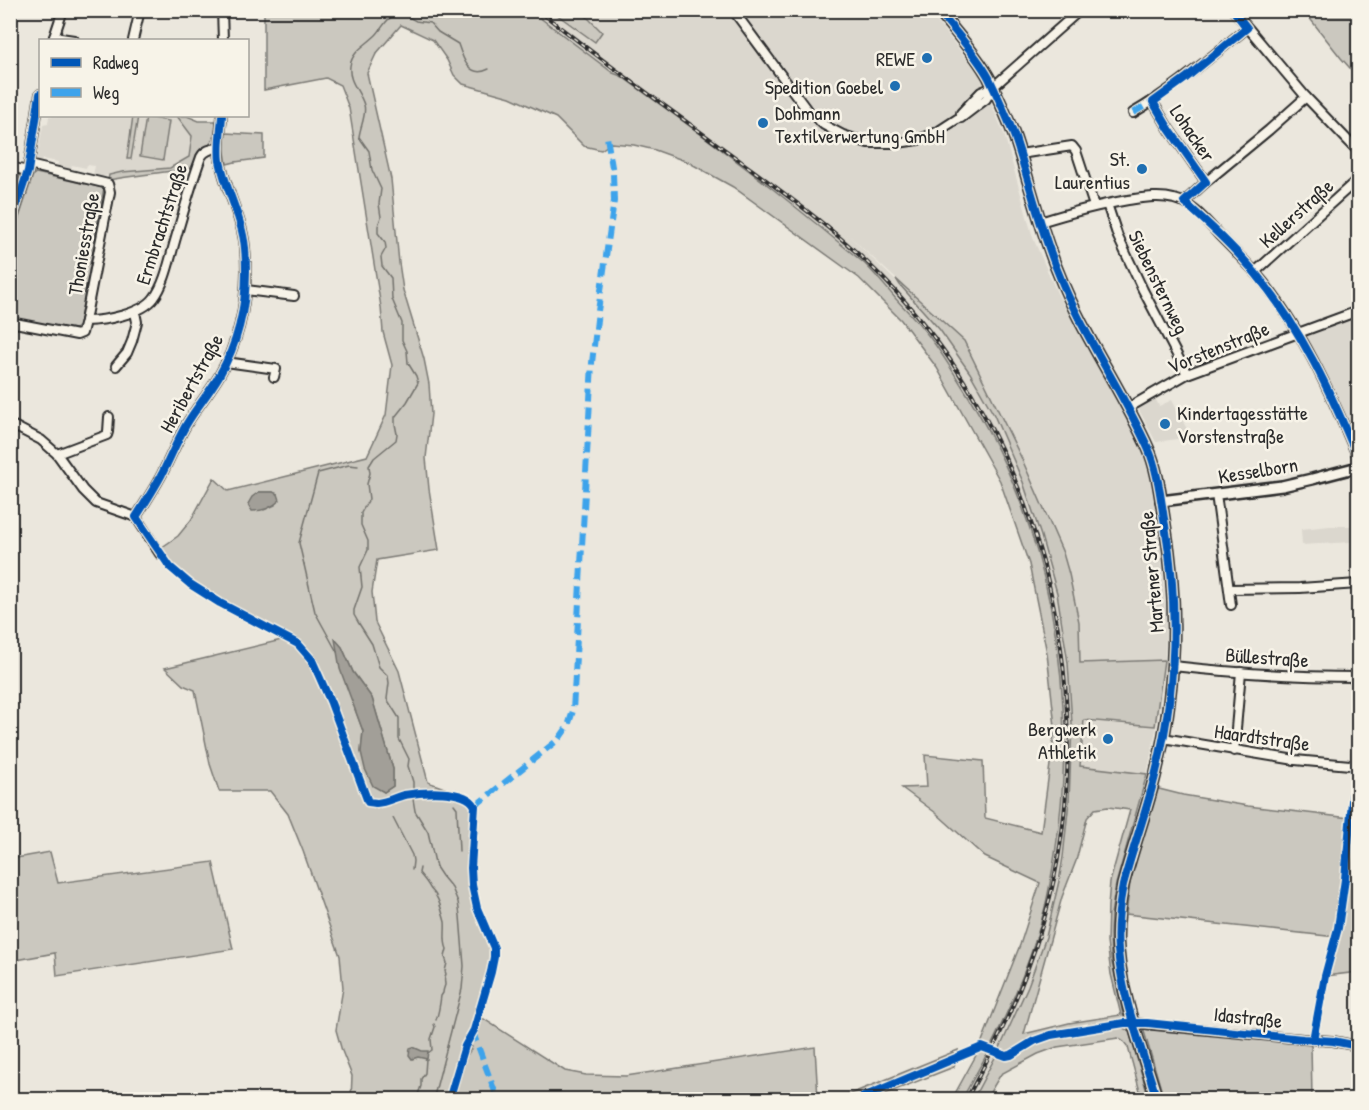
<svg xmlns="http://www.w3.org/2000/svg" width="1369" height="1110" font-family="'Patrick Hand',sans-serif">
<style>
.built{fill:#dbd7ce}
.green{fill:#cbc8bf;stroke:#7b7a75;stroke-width:1.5;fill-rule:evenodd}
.water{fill:#a29f98;stroke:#72716c;stroke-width:1.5}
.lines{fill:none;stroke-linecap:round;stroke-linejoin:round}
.stream{stroke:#72716c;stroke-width:1.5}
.minor-casing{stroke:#2b2b2b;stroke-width:12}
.tertiary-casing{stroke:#2b2b2b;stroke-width:14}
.minor{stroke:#f7f3e8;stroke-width:8}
.tertiary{stroke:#f7f3e8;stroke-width:9}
.rail-casing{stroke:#2b2b2b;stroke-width:4}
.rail{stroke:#f7f3e8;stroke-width:1.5;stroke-dasharray:4.5;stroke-linecap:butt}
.quiet{stroke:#3ea3eb;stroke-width:6;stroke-dasharray:12 6;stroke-linecap:butt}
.cycleway-casing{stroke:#f7f3e8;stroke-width:11}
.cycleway{stroke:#0057b8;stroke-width:8}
.poi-dot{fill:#1f6fb2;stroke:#f7f3e8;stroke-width:2}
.labels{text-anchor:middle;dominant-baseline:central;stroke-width:5;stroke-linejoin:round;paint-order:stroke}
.poi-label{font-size:20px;fill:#2b2b2b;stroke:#f7f3e8;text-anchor:end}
.street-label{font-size:20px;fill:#2b2b2b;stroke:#f7f3e8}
</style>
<rect width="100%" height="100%" fill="#ebe7dd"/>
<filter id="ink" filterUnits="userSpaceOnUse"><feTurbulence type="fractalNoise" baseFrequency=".0167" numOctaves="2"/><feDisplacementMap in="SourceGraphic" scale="12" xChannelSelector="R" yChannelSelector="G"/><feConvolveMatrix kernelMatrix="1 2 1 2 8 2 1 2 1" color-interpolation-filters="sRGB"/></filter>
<g filter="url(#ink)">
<g class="built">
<path d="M531,11H552L570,24L582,11H928L979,74L1004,134L1033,238L1057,293L1138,438L1147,462L1153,493L1162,559L1166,616L1165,665L1158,720L1147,774L1080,766L1084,719L1155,726L1163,661L1080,663L1079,622L1069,574L1063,553L1021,457L964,341L847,234L900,285L940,330L970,373L994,415L1023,482L1041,536L1057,593L1068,663L1072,724L1069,801L1063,857L1059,881L1046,937L1028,986L999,1050L973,1099H962L988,1052L1010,1007L1022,980L1044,911L1060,823L1064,767V717L1058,648L1052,614L1044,575L1028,522L1013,482L996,444L977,409L949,365L924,330L866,266L762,180L621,76L613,73Z"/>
<path d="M49,116H177L192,136L189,157L170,168L122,172L102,177L93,175L95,166L87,165L86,168L72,165L71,170L57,168L58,162L42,159L41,164L36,163L43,125L48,124Z"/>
<path d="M1358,315V424L1350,427L1304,335Z"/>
<path d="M1155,398L1159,406L1172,400L1191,437L1156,442L1139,410L1140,406Z"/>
<path d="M1330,526H1351V542L1302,545L1301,529Z"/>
</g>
<g class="green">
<path d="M264,11H531L613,73L621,76C690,126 759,176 825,231C838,242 852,253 865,264C876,275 886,287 896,299C905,309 915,318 923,329C937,345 948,364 959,381C1050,521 1081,690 1055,854C1052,873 1049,892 1044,911C1032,958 1013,1002 991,1046L981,1044L1020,945L1040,883L985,857L936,813L902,788L927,787L925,755L983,761L985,818L1041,832L1055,727L1047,653L1029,564L1000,481L937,368L901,320L859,278L733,187L688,162L655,150L634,145L611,143L601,150L584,146L556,118L510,97L463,84L454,75L447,60L433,40L401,25L376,54L367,73L391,179L399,263L403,290L424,359L429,384L431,414L426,458L429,489L439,550L377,560L372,592L375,622L399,671L428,782C441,787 469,795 475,806C473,835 468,866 474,895C478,916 493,935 494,957L479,1016L565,1071L586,1075L626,1076L815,1047L818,1099H454L467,1056L472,1047L466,1046L457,1071L449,1099H351L352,1076L342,1051L336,1030L343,988L340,956L303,851L288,814L270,791H219L210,764L195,690L183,685L165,668L290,638L222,602L194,585L171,565L161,548L178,536L191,520L214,478L228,491L367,456L386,415L392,365L383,332L381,307L349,108L340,85L326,78L264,90ZM259,492H273L275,505L264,510ZM342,647L353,672L372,698L393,769V786L384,792L361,752L363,731L355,709Z"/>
<path d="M552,11H582V12L602,32L595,42Z"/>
<path d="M1304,11H1358V77L1341,58Z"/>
<path d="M133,116H138L131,159H127Z"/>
<path d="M177,116H187L199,121H216L215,133L210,144L198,154L191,168C163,173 136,175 108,180L109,175L122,172L170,168L189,157L192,136Z"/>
<path d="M146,117L169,121L163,160L140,156Z"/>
<path d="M226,133L264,135V158L235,162L227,164L224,147Z"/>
<path d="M11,169L17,170L20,177L11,204Z"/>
<path d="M36,173L104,188L79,326L75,329L29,323L11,317V242L33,175Z"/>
<path d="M896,279L964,341L1021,457L1063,553L1069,574L1079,622L1080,663L1164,660L1155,726L1084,720L1080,766L1147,774L1116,884L1111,914L1110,934L1111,958L1124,1019L1122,1021L1049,1033L1034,1038L1011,1053H1007L1001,1052L999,1057C1012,1062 1019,1049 1031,1044C1058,1032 1090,1031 1119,1026L1129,1031L1149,1099H1142L1128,1047L1124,1042L1118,1038L1057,1047L1038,1054L1001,1074L986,1099H973L999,1050L1028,986L1046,937L1059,881L1063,857L1069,801L1072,724L1068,663L1057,593L1041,536L1023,482L994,415L970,373L940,330L900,285ZM1108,807L1130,810L1110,882L1108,906L1107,942L1111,974L1121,1015L1069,1023L1024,1034L1062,897L1076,861L1087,818L1095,809Z"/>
<path d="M1155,788L1183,795L1248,806L1358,819V972L1325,976L1336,937L1126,914L1133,860Z"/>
<path d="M50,852L58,883L213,862L233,949L57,976L55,953L11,961V859Z"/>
<path d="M1143,1028L1311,1044L1312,1099H1164Z"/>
<path d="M958,1050L954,1067L872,1099H838Z"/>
<path d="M979,1050L988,1052L962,1099H952Z"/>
</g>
<g class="water">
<path d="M259,492H273L278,494L280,500C272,508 263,511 252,511L248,504L252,497Z"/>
<path d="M335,639L342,647L353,672L372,698L393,769V786L384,792L373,786L365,769L361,752L363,731L340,669Z"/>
<path d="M413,1047L422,1051H428L427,1059L418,1057L412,1059L409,1055L410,1048Z"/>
</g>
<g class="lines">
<g class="stream">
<path d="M337,652L315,612L299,543L318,473L349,465L358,466"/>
<path d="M454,804L457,808L459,851"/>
<path d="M393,818L412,855L413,861L412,870"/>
<path d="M420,868L419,873C424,879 427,882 430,888C432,891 435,893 436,896C440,902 443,915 445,922C446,931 443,941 447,949L445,957L447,963L445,971L446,974C443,979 445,980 445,985C444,988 443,990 443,993L441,996C440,1004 439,1012 436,1020"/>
<path d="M428,1053L432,1050L431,1039L435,1027L434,1024"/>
<path d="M416,1100L421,1086V1079L425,1073L426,1059"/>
<path d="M433,1100L462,989L464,966L460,916L458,902L452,888L442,876L436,867L428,832L415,811L413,799V782L408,766L409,759L399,739V718L387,699L389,683L388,676L379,667L372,644L358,622L354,615V610L362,587L360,567L368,550V541L361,525V513L369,499L367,484L370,473L369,466L374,458L396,440L397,434L395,424V417L407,402L418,383L416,376L408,363L407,351L402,340V323L392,299L391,278L382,266L381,257L386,248L385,242L378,233V226L381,217L379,204L381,189L372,170L369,151L359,137C360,127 367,114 364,105C360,91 348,82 350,66C352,51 366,45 376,35C382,29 386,18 395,15C404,12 409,18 416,21C421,22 425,22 430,23L438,32L458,44C463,59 469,79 489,69"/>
</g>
<defs>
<g id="minor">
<path d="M222,10L223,40"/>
<path d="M733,10L807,110L824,125L843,135L868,143H898L918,140L937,132L957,119L961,118L986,99L993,87"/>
<path d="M1233,10L1306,97L1358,151"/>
<path d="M54,37L74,40"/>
<path d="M53,40L63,10"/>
<path d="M133,40L140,10"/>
<path d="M1153,102L1169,129L1206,182"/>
<path d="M961,113L981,92L993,87L1080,10"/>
<path d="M1133,113C1174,89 1210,58 1247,28"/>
<path d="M1020,154L1072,146L1076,151L1094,206"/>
<path d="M29,165L108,184L110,192L85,321"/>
<path d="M10,167L28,171"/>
<path d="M1184,202L1206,182L1269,130L1306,97"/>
<path d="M1107,204L1118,237L1143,290L1187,374"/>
<path d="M1040,222C1069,213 1098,205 1128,200C1143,198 1159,195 1174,199C1192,203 1207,222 1219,235C1231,247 1243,259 1254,271C1299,322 1332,396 1358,458"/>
<path d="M10,225L28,171L40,94"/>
<path d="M1255,272L1358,179"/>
<path d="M246,290L294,296"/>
<path d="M10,322L77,335L82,333L85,321C104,321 142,314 154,298C165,284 170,258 175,241C183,213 191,185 201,157C204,151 212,148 219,148"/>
<path d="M226,362L276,369L274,377"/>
<path d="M116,366L127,353L132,341L137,322L135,312"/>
<path d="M1128,408L1187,374L1358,311"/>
<path d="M10,424L41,440L57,454L83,490L96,503L136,517L160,554"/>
<path d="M57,454L107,435L108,432L109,417"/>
<path d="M1216,494L1231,605"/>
<path d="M136,517C145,503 154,489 162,474C170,458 177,441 186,425C196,408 209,393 219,376C242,336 249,294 245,248C242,217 226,191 220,161C218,146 221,131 222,116"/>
<path d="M1230,589L1300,588L1358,584"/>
<path d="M1173,666C1235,673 1297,677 1358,677"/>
<path d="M1163,738L1295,760L1350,765L1356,764L1358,734"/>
<path d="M1234,751L1241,672"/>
<path d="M1134,1023L1303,1039L1333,1041L1358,1046"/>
</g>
<g id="tertiary">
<path d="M938,10C955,32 976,54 989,78C998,97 1008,118 1015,138C1030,183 1040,229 1058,272C1082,334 1121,388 1148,448C1158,470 1161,501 1165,525C1179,608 1176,691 1156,772C1147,810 1133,847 1123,885C1119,906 1116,928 1118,950C1122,999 1143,1052 1157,1100"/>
<path d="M1161,501L1282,486L1312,479L1358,467"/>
</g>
</defs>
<use href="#minor" class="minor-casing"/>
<use href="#tertiary" class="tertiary-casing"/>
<use href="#minor" class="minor"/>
<use href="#tertiary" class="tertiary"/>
<defs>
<path id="rail" d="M538,10C602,61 669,109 735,157C785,194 836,230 880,275C1038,434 1102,680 1050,897C1032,970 1002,1034 966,1100"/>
</defs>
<use href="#rail" class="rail-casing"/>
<use href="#rail" class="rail"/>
<g class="quiet">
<path d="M1133,113L1157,99"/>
<path d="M475,806L559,739L568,726L573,711L592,363L598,311L614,201L613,173L607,137"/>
<path d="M474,1030L475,1038L498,1100"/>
</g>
<defs>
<g id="cycleway">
<path d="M938,10C955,32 976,54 989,78C998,97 1008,118 1015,138C1030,183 1040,229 1058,272C1082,334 1121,388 1148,448C1158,470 1161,501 1165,525C1179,608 1176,691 1156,772C1147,810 1133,847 1123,885C1119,906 1116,928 1118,950C1122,999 1143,1052 1157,1100"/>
<path d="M1233,10L1247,28L1186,78L1153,102L1169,129L1206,182L1184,202C1209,224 1235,248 1256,274C1301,328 1331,393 1358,458"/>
<path d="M222,116C221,131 218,146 220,161C226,191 242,217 245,248C249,294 242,336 219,376C209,393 196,408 186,425C177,441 170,458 162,474C154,489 145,503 136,517L170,567L190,584L220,603L298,644L312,660L331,703L368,802C371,802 374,803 377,803C385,803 396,797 404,795C422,792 466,788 475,806L471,868L472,885L477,908L494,948V957L491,972L474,1030L465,1046L449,1100"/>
<path d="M10,225L28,171L40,94"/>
<path d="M1313,1040L1325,976L1338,928L1345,879L1358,734"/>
<path d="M856,1100L982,1047L1006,1056L1011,1055L1034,1041L1051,1035L1124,1023H1147L1303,1039L1333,1041L1358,1046"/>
</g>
</defs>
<use href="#cycleway" class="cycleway-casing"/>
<use href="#cycleway" class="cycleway"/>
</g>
</g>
<g class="poi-dot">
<circle cx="927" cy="58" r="6"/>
<circle cx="895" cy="86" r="6"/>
<circle cx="763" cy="123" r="6"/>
<circle cx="1142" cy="169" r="6"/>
<circle cx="1165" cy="424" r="6"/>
<circle cx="1108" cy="739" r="6"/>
</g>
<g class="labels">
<g class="poi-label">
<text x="915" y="58">REWE</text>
<text x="883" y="86">Spedition Goebel</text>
<text x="775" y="112" text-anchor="start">Dohmann<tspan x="775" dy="23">Textilverwertung GmbH</tspan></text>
<text x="1130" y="158">St.<tspan x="1130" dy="23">Laurentius</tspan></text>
<text x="1177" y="412" text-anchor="start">Kindertagesstätte<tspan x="1177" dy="23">Vorstenstraße</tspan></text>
<text x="1096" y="728">Bergwerk<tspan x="1096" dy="23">Athletik</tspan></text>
</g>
<g class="street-label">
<text transform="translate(1193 133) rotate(56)">Lohacker</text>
<text transform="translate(1296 213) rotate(-42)">Kellerstraße</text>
<text transform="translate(161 224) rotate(-72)">Ermbrachtstraße</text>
<text transform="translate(83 244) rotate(-80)">Thoniesstraße</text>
<text transform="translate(1159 282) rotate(64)">Siebensternweg</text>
<text transform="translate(1218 347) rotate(-22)">Vorstenstraße</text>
<text transform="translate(191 383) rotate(-61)">Heribertstraße</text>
<text transform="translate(1258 470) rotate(-9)">Kesselborn</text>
<text transform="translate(1151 572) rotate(-95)">Martener Straße</text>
<text transform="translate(1267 657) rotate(4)">Büllestraße</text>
<text transform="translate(1262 737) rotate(8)">Haardtstraße</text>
<text transform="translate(1248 1017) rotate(6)">Idastraße</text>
</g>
</g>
<rect width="1369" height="1110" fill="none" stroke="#f7f3e8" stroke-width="36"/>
<rect x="18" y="18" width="1333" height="1074" fill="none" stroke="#2b2b2b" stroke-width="2" filter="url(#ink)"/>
<rect x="39" y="39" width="210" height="78" fill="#f7f3e8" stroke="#a5a39c" stroke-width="1.5"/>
<rect x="51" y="58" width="30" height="9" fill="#0057b8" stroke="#a5a39c" stroke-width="1.5"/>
<text x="93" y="69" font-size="18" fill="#2b2b2b">Radweg</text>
<rect x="51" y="88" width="30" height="9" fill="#3ea3eb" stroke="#a5a39c" stroke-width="1.5"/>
<text x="93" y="99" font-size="18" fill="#2b2b2b">Weg</text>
</svg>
